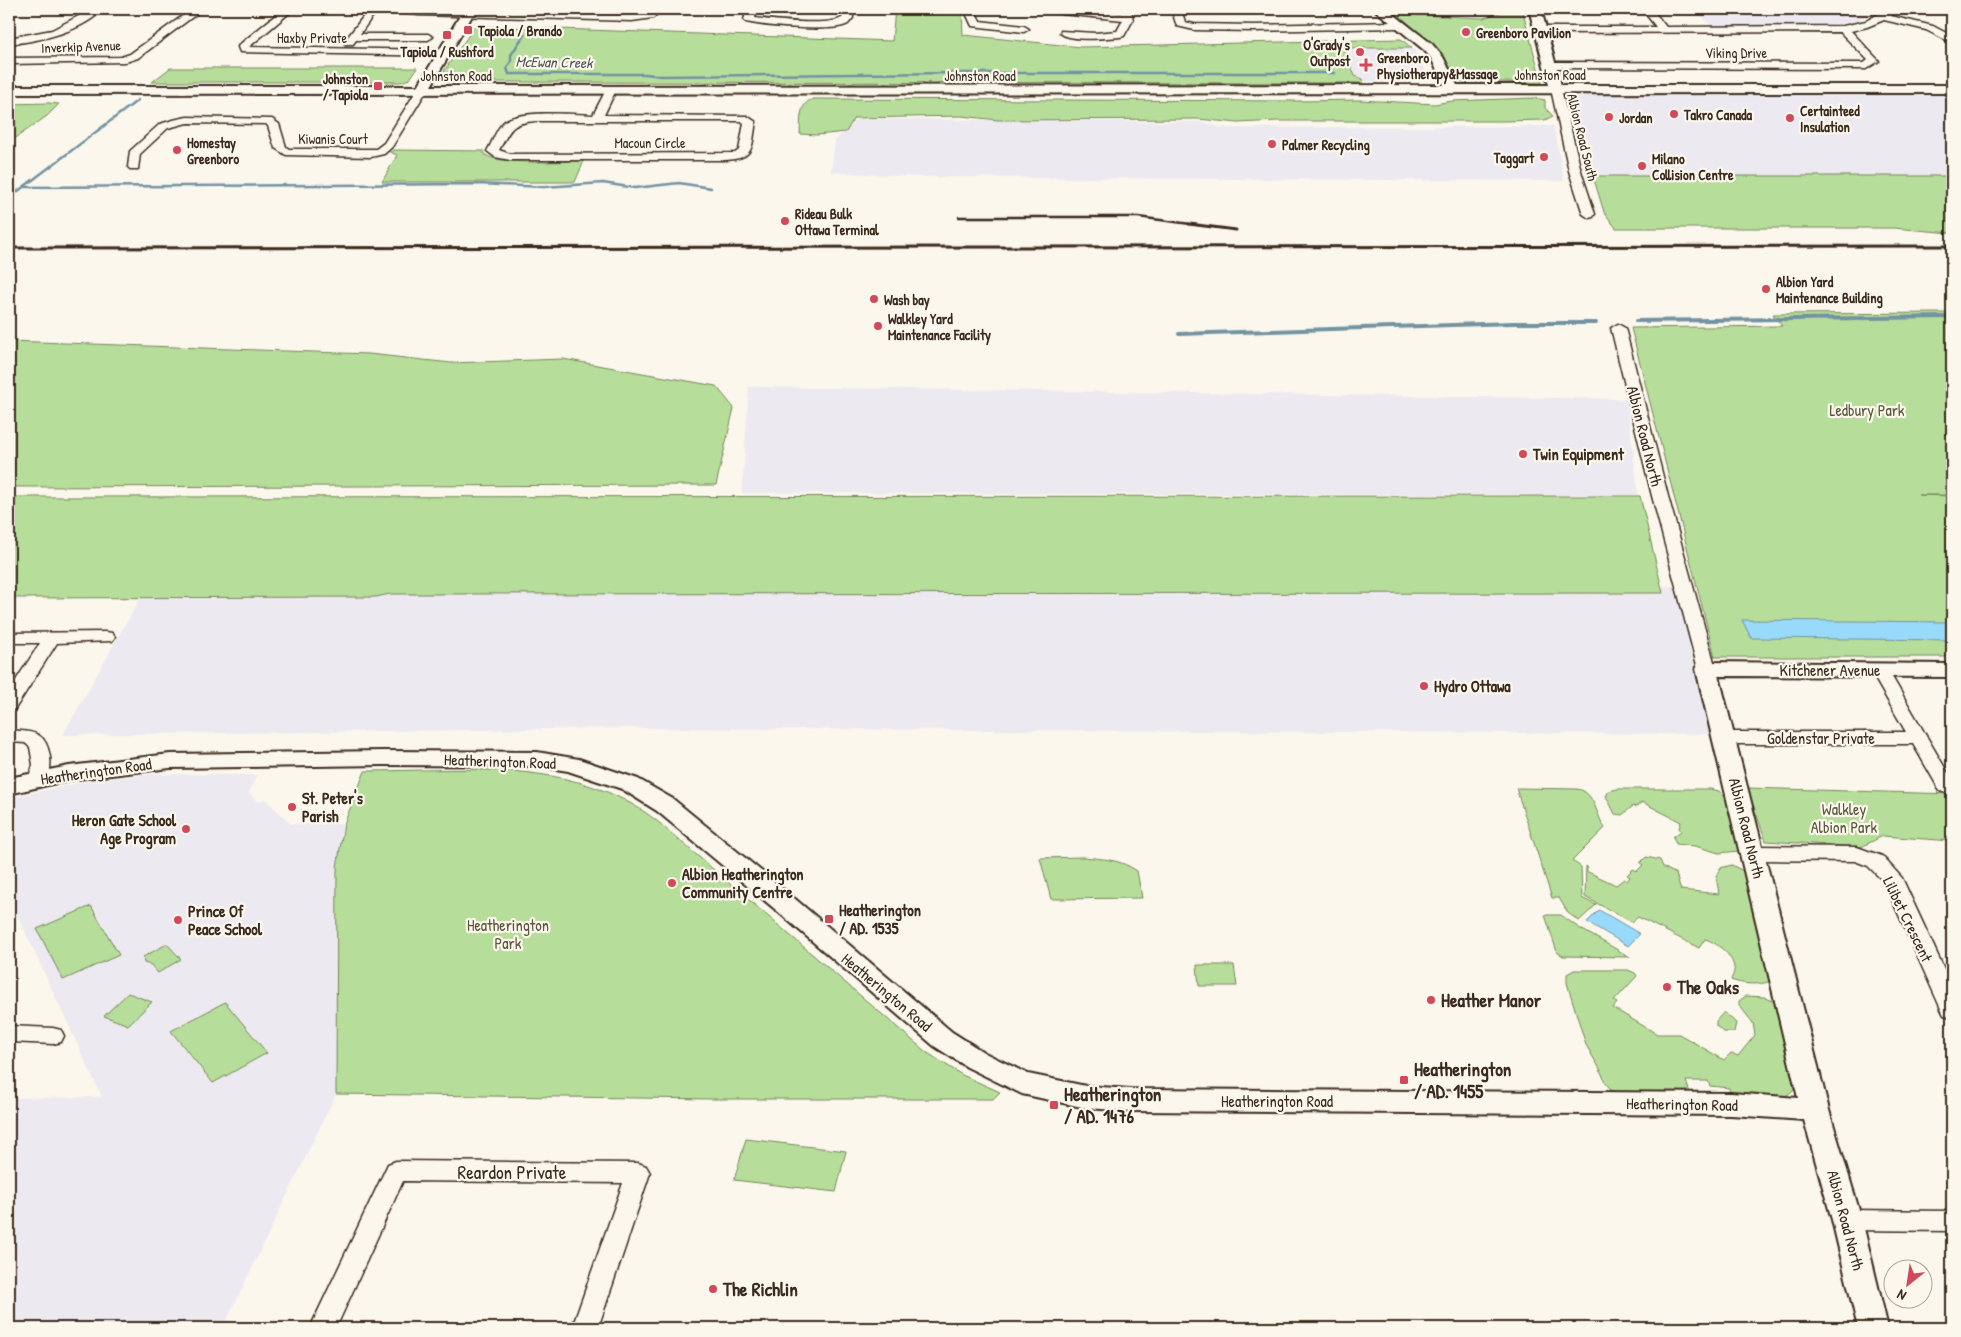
<svg xmlns="http://www.w3.org/2000/svg" width="1961" height="1337" font-family="'Patrick Hand',sans-serif">
<style>
.built{fill:#ece9f0}
.green{fill:#b6de9a;stroke:#78845c}
.water{fill:#99d9fa;stroke:#7393a2}
.lines{fill:none;stroke-linecap:round;stroke-linejoin:round}
.stream-far1{stroke:#7393a2;stroke-width:2.5}
.stream{stroke:#7393a2;stroke-width:4}
.minor-casing{stroke:#3b2a1e;stroke-width:3}
.tertiary-casing{stroke:#3b2a1e;stroke-width:4}
.minor{fill:#fbf7ec;fill-rule:evenodd}
.tertiary{fill:#fbf7ec;fill-rule:evenodd}
.rail-far1{stroke:#3b2a1e;stroke-width:2.5}
.rail{stroke:#3b2a1e;stroke-width:3}
.poi-dot{fill:#d1495b;stroke:#fbf7ec;stroke-width:2}
.labels{text-anchor:middle;dominant-baseline:central;stroke-width:4.5;stroke-linejoin:round;paint-order:stroke}
.far-poi-label{font-size:14px;font-weight:bold;fill:#3b2a1e;stroke:#fbf7ec;text-anchor:start}
.far-street-label{font-size:14px;fill:#3b2a1e;stroke:#fbf7ec}
.far-water-label{font-size:15px;font-style:italic;fill:#525655;stroke:#fbf7ec}
.park-label{font-size:16px;fill:#5a573d;stroke:#fbf7ec}
.street-label{font-size:16px;fill:#3b2a1e;stroke:#fbf7ec}
.poi-label{font-size:16px;font-weight:bold;fill:#3b2a1e;stroke:#fbf7ec;text-anchor:start}
.near-poi-label{font-size:19px;font-weight:bold;fill:#3b2a1e;stroke:#fbf7ec;text-anchor:start}
.near-street-label{font-size:19px;fill:#3b2a1e;stroke:#fbf7ec}
</style>
<rect width="100%" height="100%" fill="#fbf7ec"/>
<filter id="ink" filterUnits="userSpaceOnUse"><feTurbulence type="fractalNoise" baseFrequency=".02" numOctaves="2"/><feDisplacementMap in="SourceGraphic" scale="10" xChannelSelector="R" yChannelSelector="G"/><feConvolveMatrix kernelMatrix="1 2 1 2 8 2 1 2 1" color-interpolation-filters="sRGB"/></filter>
<g filter="url(#ink)">
<g class="built">
<path d="M1696,9H1875L1859,21L1827,25H1710Z"/>
<path d="M1343,48H1412L1416,52L1429,78L1423,81H1357Z"/>
<path d="M1952,93V176H1593L1564,95Z"/>
<path d="M856,119L1202,122L1222,128L1554,126L1564,181L921,177L831,172L835,141Z"/>
<path d="M749,387L1627,399L1638,495L742,493Z"/>
<path d="M1680,586L1715,734L631,728L63,735L144,591Z"/>
<path d="M149,774L257,775L249,793L259,802L265,799L291,824H344L337,867L336,1094L223,1328H9V1098L102,1097L9,897V798L83,782Z"/>
</g>
<g class="green">
<path d="M895,9H962L963,35L1081,47L1401,39L1412,48H1343L1355,76L1362,79L1363,83L449,82L443,79L447,73L444,71L475,26L892,41Z"/>
<path d="M1511,9H1522L1542,83L1458,81L1455,79L1438,49L1400,16L1402,14L1483,18Z"/>
<path d="M170,68H417L410,79L400,82H152Z"/>
<path d="M1535,98L1545,100V108L1553,116L1545,120L1503,121H1278L1238,123L1198,119L998,120L962,116L854,118L846,132L817,135L800,134C801,121 798,104 813,99L1298,101L1359,100L1435,104L1452,101Z"/>
<path d="M49,103L59,104L47,116L10,142L9,145V104Z"/>
<path d="M395,150L484,151V154C499,166 563,161 584,161L575,182H382L397,155L390,152Z"/>
<path d="M1593,176H1952V233L1893,228H1616L1604,212Z"/>
<path d="M1952,313V495H1918L1952,496V657H1715L1631,328L1782,326L1773,314Z"/>
<path d="M9,341L369,354L451,363L563,359L716,386L734,408L716,485L9,487Z"/>
<path d="M1640,496L1663,593L390,594L376,597L9,598V497Z"/>
<path d="M365,771C464,771 574,756 657,821L926,1052L962,1075L1000,1092L993,1099H714L336,1094L337,867L344,824Z"/>
<path d="M1516,788L1577,789C1595,791 1596,816 1605,828L1572,861L1581,867L1582,898L1596,905L1579,921L1568,913L1559,898H1552Z"/>
<path d="M1747,788L1952,794V841L1883,836L1861,847L1766,841Z"/>
<path d="M1617,789H1710L1719,791L1726,798L1739,851L1719,853L1695,846L1676,844L1673,837L1681,831L1679,828L1681,822L1642,802L1636,807L1633,806L1622,815L1615,814L1606,796L1609,791Z"/>
<path d="M1083,857C1103,859 1120,859 1137,871L1142,898L1051,899L1040,858Z"/>
<path d="M1646,857L1660,860L1663,867L1676,874L1681,890L1719,894L1716,876L1720,868L1732,865L1743,871L1770,981C1761,986 1740,984 1731,980C1732,976 1735,972 1734,968C1733,955 1716,942 1705,939L1699,948L1638,917L1632,922L1585,897L1586,866L1588,868L1586,871L1616,885L1624,879L1627,881L1630,877L1627,875L1633,869L1637,871L1643,865L1640,863Z"/>
<path d="M91,906L119,955L63,980L37,929Z"/>
<path d="M1545,915H1561L1579,928L1630,957L1563,956L1557,952Z"/>
<path d="M167,944L181,959L158,973L151,965L144,963L143,957Z"/>
<path d="M1197,965H1234L1237,986H1199Z"/>
<path d="M1574,970H1628L1635,973L1637,976L1614,1001L1617,1003L1613,1008L1657,1034H1679L1724,1060L1731,1053L1738,1056L1755,1035L1753,1023L1739,1005V1001L1746,996L1764,997L1777,1003L1796,1085C1786,1107 1752,1097 1731,1096L1729,1088L1710,1086L1708,1081H1686L1690,1093H1621L1611,1090L1605,1082L1600,1069L1586,1045L1567,983V974Z"/>
<path d="M128,993L152,1002L128,1025L104,1016Z"/>
<path d="M225,1002L267,1053L213,1083L171,1031Z"/>
<path d="M1724,1012L1736,1023L1734,1032H1724L1716,1026V1021Z"/>
<path d="M746,1139L846,1151L836,1192L734,1180Z"/>
</g>
<g class="water">
<path d="M1742,620L1952,622V640L1751,638Z"/>
<path d="M1599,910L1640,934L1628,946L1587,922Z"/>
</g>
<g class="lines">
<g class="stream-far1">
<path d="M478,28L487,31L524,35L511,55V61L507,68L509,74H646L660,76L956,73H1335"/>
<path d="M24,187L478,184L544,187L603,183L635,188L679,183L711,188"/>
<path d="M9,198L138,100"/>
</g>
<g class="stream">
<path d="M1636,321L1952,317"/>
<path d="M1179,334L1513,323H1596"/>
</g>
<defs>
<g id="minor">
<path d="M92,9H103C82,32 39,41 9,44V38L52,30Z"/>
<path d="M192,9H203L138,58L126,62L9,64V58L121,57L130,54Z"/>
<path d="M283,9H294L249,47L443,50L448,53L443,56L240,52L238,47L239,45Z"/>
<path d="M375,9L632,15C643,14 652,8 663,9L653,18L632,21L419,15L391,12L387,10L372,17L360,34H428L433,37L428,40H356L353,44H345L344,42L366,13Z"/>
<path d="M747,9H757L755,18C770,20 833,27 843,17V9H853V18C852,19 849,23 848,24C834,33 763,26 746,22L744,20Z"/>
<path d="M964,9H974L980,21L1024,26L1029,29L1024,32L972,26Z"/>
<path d="M1064,9L1122,13L1121,9H1131L1133,20L1124,36L1120,37C1106,38 1071,42 1060,33L1061,31L1095,33L1117,31L1123,20L1061,14V10Z"/>
<path d="M1171,9H1181L1185,22L1194,24L1254,25L1397,22L1402,25L1397,28L1254,31L1194,30L1177,26Z"/>
<path d="M1642,9H1652L1666,27L1843,26L1866,21L1887,9H1898L1891,16L1933,26L1952,36V43L1926,30L1884,20L1867,27L1851,31L1879,61L1866,69L1551,68L1546,65L1551,62L1864,63L1868,60L1840,32L1541,33L1536,30L1541,27H1656Z"/>
<path d="M1556,86L1561,89L1581,171L1595,214L1593,217L1589,218L1583,214L1569,171L1551,89Z"/>
<path d="M422,87L427,90L392,147L384,154L371,157L286,155L275,148L268,126L266,124L187,123L176,126L168,128L140,154L138,169H130L128,167L130,151L160,124L173,120L187,117L272,119L279,124L286,147L289,149H376L384,143L418,88Z"/>
<path d="M611,87L616,90L604,115L747,116L756,122C751,147 756,158 726,160H510L495,157L487,151C493,142 496,128 505,121C520,110 574,114 593,115L606,90ZM536,121H741L744,123L739,150L735,153L510,154L499,150C511,129 510,123 536,121Z"/>
<path d="M1618,324L1625,328L1668,496L1716,669L1713,673L1707,674L1701,673L1698,669L1652,496L1611,328Z"/>
<path d="M106,632L112,633L115,637L112,641L57,643L15,709L9,711V691L40,643H9V633Z"/>
<path d="M1879,665L1885,666L1888,670L1952,780V792L1947,793L1940,791L1913,744H1724L1718,742L1715,738L1718,734L1724,732H1906L1870,670L1873,666Z"/>
<path d="M9,730C32,732 46,730 50,757C51,766 50,775 45,783L38,785L31,783L29,779L33,765L30,747L25,743L9,742Z"/>
<path d="M1753,846L1857,847L1882,856L1902,878L1952,986V1017L1944,1015L1941,1009L1884,882L1868,866L1855,861L1753,860L1746,858L1743,853L1746,848Z"/>
<path d="M9,1026L53,1028L61,1030L64,1036L61,1042L53,1044L9,1042Z"/>
<path d="M396,1161L638,1163L646,1166L650,1173L598,1328H572L623,1183L403,1181L336,1328H310L388,1164Z"/>
<path d="M1847,1210L1952,1211V1231L1847,1230L1839,1227L1835,1220L1839,1213Z"/>
</g>
<g id="tertiary">
<path d="M464,9H476L431,86L1444,85L1431,58L1424,50L1374,9H1387L1432,44L1443,57L1457,85H1549L1529,9H1541L1561,85H1952V93L9,94V86H418Z"/>
<path d="M1707,662L1952,664V677L1719,676L1829,1110L1862,1220L1888,1328H1858L1832,1220L1804,1120L1731,1115L1131,1111L1086,1108L1022,1094L967,1067L934,1046L776,910L657,811L622,789L568,771L537,766L382,765L170,768L69,780L9,794V778L69,766L170,754L382,751L537,752L579,759L638,779L673,799L794,898L952,1032L985,1053L1028,1074L1086,1086L1131,1089L1731,1093L1798,1098L1696,669L1699,664Z"/>
</g>
</defs>
<use href="#minor" class="minor-casing"/>
<use href="#tertiary" class="tertiary-casing"/>
<use href="#minor" class="minor"/>
<use href="#tertiary" class="tertiary"/>
<path class="rail-far1" d="M959,217H1138L1198,225"/>
<g class="rail">
<path d="M1189,224L1236,230"/>
<path d="M9,248L1952,246"/>
</g>
</g>
</g>
<g class="poi-dot">
<rect x="463" y="25" width="10" height="10" rx="2.5"/>
<circle cx="1466" cy="32" r="5"/>
<rect x="442" y="30" width="10" height="10" rx="2.5"/>
<circle cx="1360" cy="52" r="5"/>
<path d="M1363.5 57.5h5v5h5v5h-5v5h-5v-5h-5v-5h5z"/>
<rect x="373" y="81" width="10" height="10" rx="2.5"/>
<circle cx="1674" cy="114" r="5"/>
<circle cx="1609" cy="117" r="5"/>
<circle cx="1790" cy="118" r="5"/>
<circle cx="1272" cy="144" r="5"/>
<circle cx="177" cy="150" r="5"/>
<circle cx="1544" cy="157" r="5"/>
<circle cx="1642" cy="166" r="5"/>
<circle cx="785" cy="221" r="5"/>
<circle cx="1766" cy="289" r="5"/>
<circle cx="874" cy="299" r="5"/>
<circle cx="878" cy="326" r="5"/>
<circle cx="1523" cy="454" r="5"/>
<circle cx="1424" cy="686" r="5"/>
<circle cx="292" cy="807" r="5"/>
<circle cx="186" cy="829" r="5"/>
<circle cx="672" cy="883" r="5"/>
<rect x="824" y="914" width="10" height="10" rx="2.5"/>
<circle cx="178" cy="920" r="5"/>
<circle cx="1667" cy="987" r="5"/>
<circle cx="1431" cy="1000" r="5"/>
<rect x="1399" y="1075" width="10" height="10" rx="2.5"/>
<rect x="1049" y="1100" width="10" height="10" rx="2.5"/>
<circle cx="713" cy="1289" r="5"/>
</g>
<g class="labels">
<g class="far-poi-label">
<text x="478" y="30">Tapiola / Brando</text>
<text x="1476" y="32">Greenboro Pavilion</text>
<text x="1350" y="44" text-anchor="end">O'Grady's<tspan x="1350" dy="16">Outpost</tspan></text>
<text x="447" y="51" text-anchor="middle">Tapiola / Rushford</text>
<text x="1377" y="57">Greenboro<tspan x="1377" dy="16">Physiotherapy&amp;Massage</tspan></text>
<text x="368" y="78" text-anchor="end">Johnston<tspan x="368" dy="16">/ Tapiola</tspan></text>
<text x="1800" y="110">Certainteed<tspan x="1800" dy="16">Insulation</tspan></text>
<text x="1684" y="114">Takro Canada</text>
<text x="1619" y="117">Jordan</text>
<text x="187" y="142">Homestay<tspan x="187" dy="16">Greenboro</tspan></text>
<text x="1282" y="144">Palmer Recycling</text>
<text x="1534" y="157" text-anchor="end">Taggart</text>
<text x="1652" y="158">Milano<tspan x="1652" dy="16">Collision Centre</tspan></text>
<text x="795" y="213">Rideau Bulk<tspan x="795" dy="16">Ottawa Terminal</tspan></text>
<text x="1776" y="281">Albion Yard<tspan x="1776" dy="16">Maintenance Building</tspan></text>
<text x="884" y="299">Wash bay</text>
<text x="888" y="318">Walkley Yard<tspan x="888" dy="16">Maintenance Facility</tspan></text>
</g>
<g class="far-street-label">
<text x="312" y="37">Haxby Private</text>
<text transform="translate(81 46) rotate(-2)">Inverkip Avenue</text>
<text x="1736" y="52">Viking Drive</text>
<text x="1550" y="74">Johnston Road</text>
<text x="456" y="75">Johnston Road</text>
<text x="980" y="75">Johnston Road</text>
<text transform="translate(1583 137) rotate(76)">Albion Road South</text>
<text x="333" y="138">Kiwanis Court</text>
<text x="650" y="142">Macoun Circle</text>
</g>
<g class="far-water-label">
<text transform="translate(554 62) rotate(1)">McEwan Creek</text>
</g>
<g class="park-label">
<text x="1867" y="410">Ledbury Park</text>
<text x="1844" y="809">Walkley<tspan x="1844" dy="18">Albion Park</tspan></text>
<text x="508" y="925">Heatherington<tspan x="508" dy="18">Park</tspan></text>
</g>
<g class="street-label">
<text transform="translate(1645 436) rotate(76)">Albion Road North</text>
<text x="1830" y="670">Kitchener Avenue</text>
<text x="1821" y="738">Goldenstar Private</text>
<text transform="translate(500 761) rotate(2)">Heatherington Road</text>
<text transform="translate(96 771) rotate(-8)">Heatherington Road</text>
<text transform="translate(1747 828) rotate(76)">Albion Road North</text>
<text transform="translate(1908 919) rotate(64)">Lilibet Crescent</text>
<text transform="translate(887 992) rotate(40)">Heatherington Road</text>
<text x="1277" y="1101">Heatherington Road</text>
<text transform="translate(1682 1104) rotate(1)">Heatherington Road</text>
<text transform="translate(1846 1220) rotate(75)">Albion Road North</text>
</g>
<g class="poi-label">
<text x="1533" y="454">Twin Equipment</text>
<text x="1434" y="686">Hydro Ottawa</text>
<text x="302" y="798">St. Peter's<tspan x="302" dy="18">Parish</tspan></text>
<text x="176" y="820" text-anchor="end">Heron Gate School<tspan x="176" dy="18">Age Program</tspan></text>
<text x="682" y="874">Albion Heatherington<tspan x="682" dy="18">Community Centre</tspan></text>
<text x="839" y="910">Heatherington<tspan x="839" dy="18">/ AD. 1535</tspan></text>
<text x="188" y="911">Prince Of<tspan x="188" dy="18">Peace School</tspan></text>
</g>
<g class="near-poi-label">
<text x="1677" y="987">The Oaks</text>
<text x="1441" y="1000">Heather Manor</text>
<text x="1414" y="1069">Heatherington<tspan x="1414" dy="22">/ AD. 1455</tspan></text>
<text x="1064" y="1094">Heatherington<tspan x="1064" dy="22">/ AD. 1476</tspan></text>
<text x="723" y="1289">The Richlin</text>
</g>
<g class="near-street-label">
<text x="512" y="1172">Reardon Private</text>
</g>
</g>
<rect width="1961" height="1337" fill="none" stroke="#fbf7ec" stroke-width="30"/>
<rect x="15" y="15" width="1931" height="1307" fill="none" stroke="#3b2a1e" stroke-width="2" filter="url(#ink)"/>
<g transform="translate(1908 1284) rotate(210)"><circle r="24" fill="#fbf7ec" stroke="#aea59a"/>
<path d="M0-4L9 19L0 12L-9 19Z" fill="#d1495b"/>
<text y="-8" font-size="14" font-weight="bold" text-anchor="middle" fill="#3b2a1e">N</text>
</g>
</svg>
